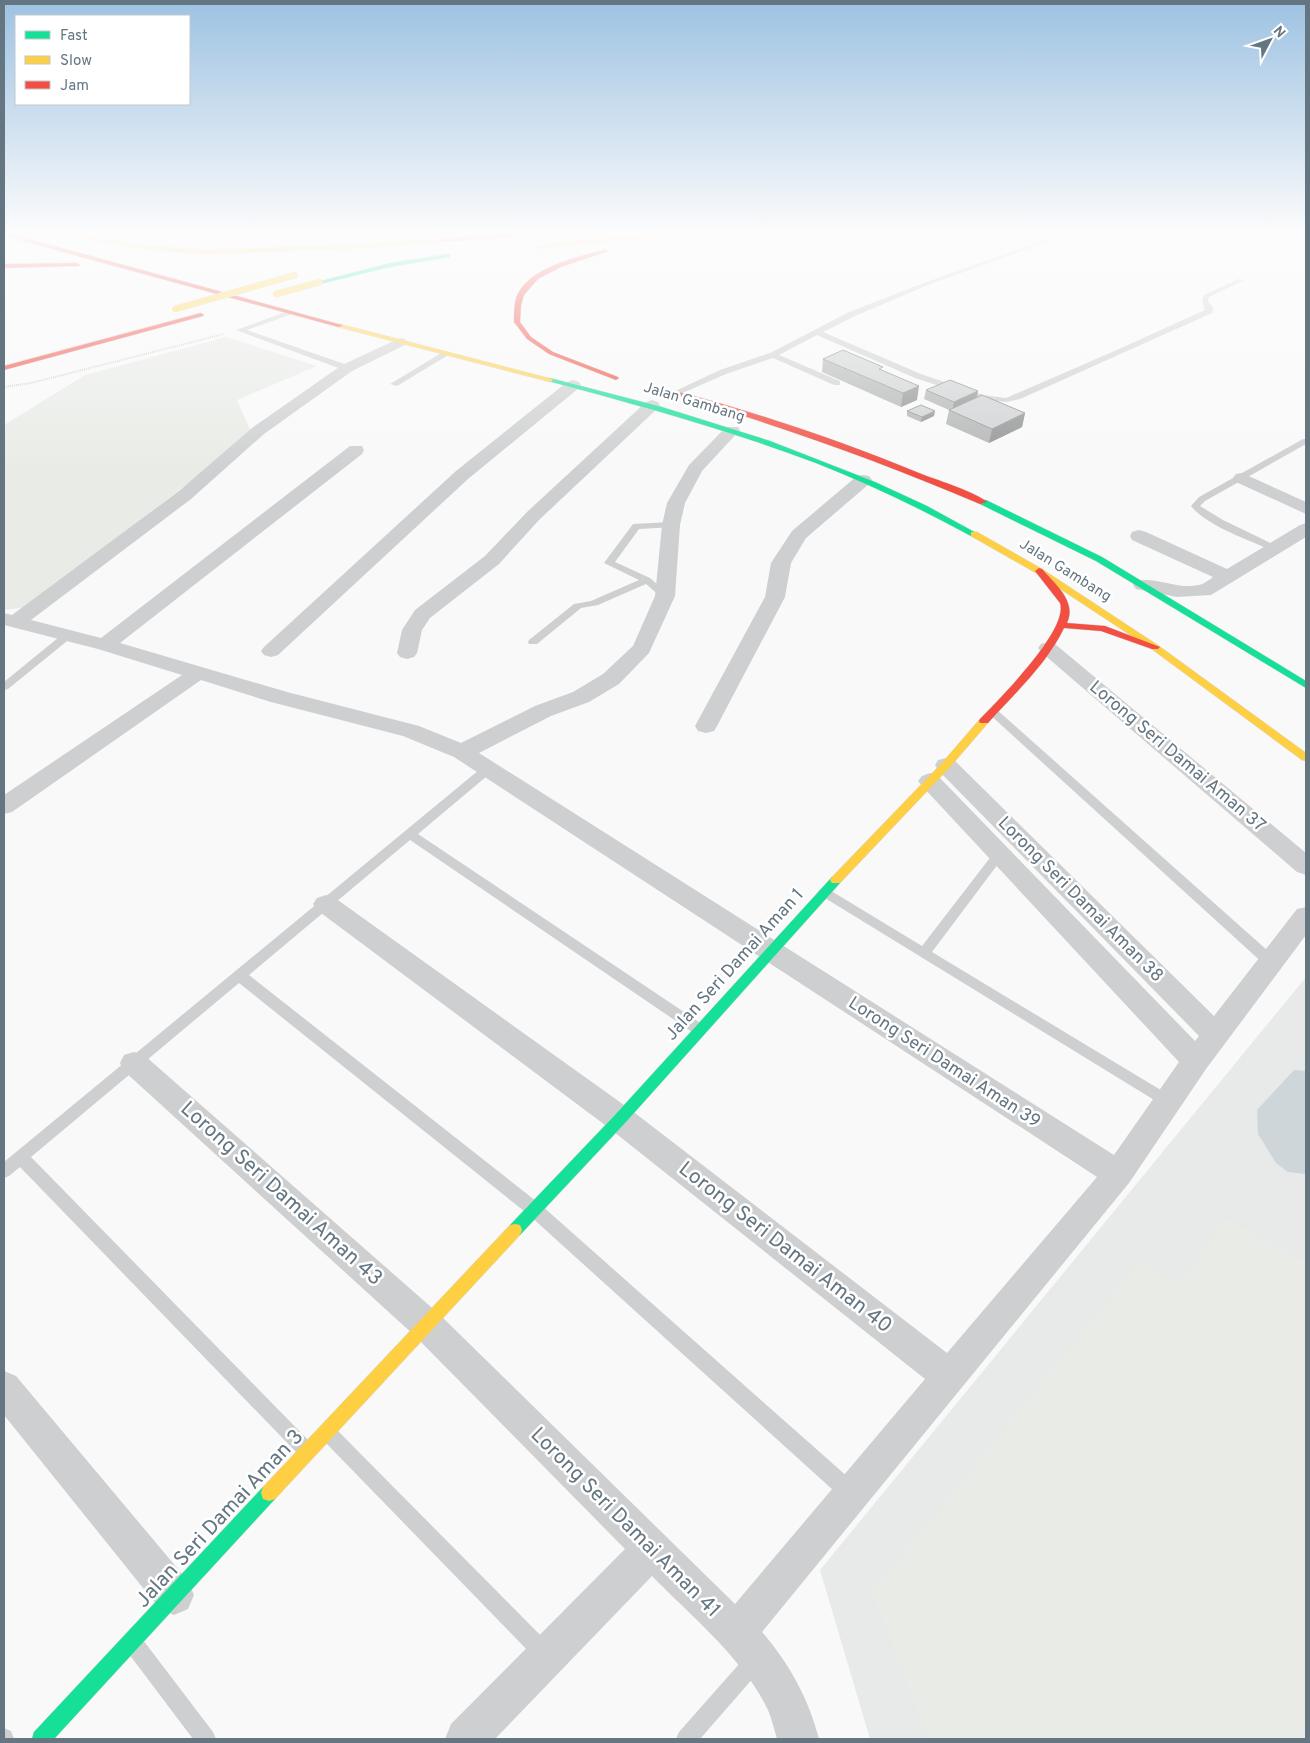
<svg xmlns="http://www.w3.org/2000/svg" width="1310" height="1743" font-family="Overpass,sans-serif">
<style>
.built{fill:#e8e9e9}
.green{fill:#e8ebe6}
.water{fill:#ced6d9}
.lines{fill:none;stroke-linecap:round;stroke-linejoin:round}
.fast-casing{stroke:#d5d6d7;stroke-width:1}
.slow-casing{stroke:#d5d6d7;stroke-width:1}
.jam-casing{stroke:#d5d6d7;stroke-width:1}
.path{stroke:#cbcccd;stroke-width:2;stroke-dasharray:1 1;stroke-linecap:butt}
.lane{fill:#cecfd0;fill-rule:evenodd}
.street{fill:#cecfd0;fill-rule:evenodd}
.fast{fill:#16e098;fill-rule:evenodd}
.slow{fill:#ffcf43;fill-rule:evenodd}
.jam{fill:#f24e42;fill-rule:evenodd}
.slow-bridge-casing{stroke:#d5d6d6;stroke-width:7;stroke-linecap:butt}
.slow-bridge{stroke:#ffcf43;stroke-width:6}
.wall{fill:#b3b5b5}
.shaded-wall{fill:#929394}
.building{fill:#d0d2d3;stroke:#929394}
.labels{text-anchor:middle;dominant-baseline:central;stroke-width:5;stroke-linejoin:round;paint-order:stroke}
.far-street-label{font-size:15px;fill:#657683;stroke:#fff}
.street-label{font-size:18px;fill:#657683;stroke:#fff}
.near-street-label{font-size:21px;fill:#657683;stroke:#fff}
</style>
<rect width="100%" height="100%" fill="#f9f9f9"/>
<path class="built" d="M1306,977V1739H870L820,1570Z"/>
<g class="green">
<path d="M226,337L317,366L237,400L252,434L27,607L4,610V425L85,375Z"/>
<path d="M1226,1218L1306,1263V1739H928L872,1592L1142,1258L1177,1286Z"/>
</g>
<path class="water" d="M1294,1070L1306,1071L1305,1174L1288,1172L1276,1163L1258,1134L1257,1110Z"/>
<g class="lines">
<defs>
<g id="fast">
<path d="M448,254L450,255V257L390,267L320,284L317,282L390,263Z"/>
<path d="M550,378L662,407L770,441L875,482L927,506L978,534L977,536H971C921,509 870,484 816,463C729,430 638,405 548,381L547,380Z"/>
<path d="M980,500H986L1102,557L1306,681V688L1096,561L980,504Z"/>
<path d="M836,876L842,880L840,883L625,1123L520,1235L515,1236L510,1235L508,1230L510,1225L615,1115L832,877Z"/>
<path d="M269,1485L275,1487L277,1493L275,1499L54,1739H32L34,1732L263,1487Z"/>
</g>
<g id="slow">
<path d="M58,232L150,246L206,250L363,244L441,238L444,240L441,242L363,248L206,254L150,250L60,235Z"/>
<path d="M693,232H719L716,234L597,242L535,249L532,247L597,238Z"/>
<path d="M340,324L552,379L553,380L550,382L338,327L337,326Z"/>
<path d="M971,532H977L1042,569L1159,646L1306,753V761L1302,760L1153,650L1036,573L971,536Z"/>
<path d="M984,718L989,721L988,723L950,767L840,883H832L830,880L832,877L942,763L980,719Z"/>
<path d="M515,1224L520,1225L522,1230L520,1235L275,1499L269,1501L263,1499L261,1493L263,1487L510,1225Z"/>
</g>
<g id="jam">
<path d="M4,232L342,325L343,326L338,327L4,236Z"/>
<path d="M535,232H560L557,234L441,242L438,240L441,238Z"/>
<path d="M604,250L609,251L561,267L538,279L524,295L521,305L520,322L531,337L553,352L618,377L619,378L616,380L549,354L527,339L514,322C514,314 514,306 516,298C527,268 576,257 604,250Z"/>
<path d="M77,263L80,265L79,266L4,268V264Z"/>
<path d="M201,313L204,315L203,316L4,370V366Z"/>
<path d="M667,389C754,411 841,441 924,475C940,481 975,492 987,502L980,504C877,460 772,423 665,392L663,391Z"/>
<path d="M1039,568L1042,569C1055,584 1077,601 1067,623L1105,626L1160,647L1158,649H1152L1101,631L1064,628C1047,664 1014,694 988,723H980L979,721L980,719C999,699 1069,630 1060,603L1035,571Z"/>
</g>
</defs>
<use href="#fast" class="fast-casing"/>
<use href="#slow" class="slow-casing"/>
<use href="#jam" class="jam-casing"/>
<path class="path" d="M4,387L31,383L224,334"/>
<g class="lane">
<path d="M1067,232H1075L928,285L855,316L823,332L921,374L983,395L1006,398L1119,349L1205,310L1202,301L1204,295L1239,279L1244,280L1209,297L1208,301L1213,308L1212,313L1020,399L1006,402L979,399L915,378L817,335L779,355L840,381V385H834L773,358L726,374L678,395L671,393L720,370L770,353L849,312L924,283Z"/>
<path d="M288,311L295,313L247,330L350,366V370H344L236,330Z"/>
<path d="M443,352L450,354L397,386L390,384Z"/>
<path d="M1303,439H1306V444L1205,501L1200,506L1223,520L1279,547V551H1273C1249,540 1207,526 1191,506L1199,497Z"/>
<path d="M671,522L674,523V527L639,529L615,562L650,578L668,594V598H662L646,584L598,605L581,608L537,644H529L528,642L529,640L574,604L591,601L639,580L604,563L633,524Z"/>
<path d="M68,632L72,633V637L8,689L4,690V682L64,633Z"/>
<path d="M992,708L996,709L1276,958L1278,962L1276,966H1266L988,713L987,711Z"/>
<path d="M489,764L493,765L495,768L493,771L418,834L705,1026L707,1030L705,1034L700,1035L695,1034L410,840L249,975L541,1205L858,1486L860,1493L858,1500L851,1502L844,1500L529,1215L239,983L31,1157L310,1442L313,1448L310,1454L304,1457L298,1454L20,1167L9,1176L4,1178V1162L485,765Z"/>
<path d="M1000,849L1006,853L1004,856L932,952L1174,1098L1176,1102L1174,1106L1169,1108L1164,1106L820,895L818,892L820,889H828L922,946L996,850Z"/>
<path d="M330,1426L336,1429L551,1646L554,1653L551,1660L544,1663L537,1660L324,1441L321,1435L324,1429Z"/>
<path d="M136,1637L143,1640L213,1732L216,1739H193L129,1654L126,1647L129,1640Z"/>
<path d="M755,1651L762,1654L765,1661L762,1668L700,1739H676L679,1732L748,1654Z"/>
<path d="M4,1728L11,1731L14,1739H4Z"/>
</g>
<g class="street">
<path d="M217,232H356L350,236L286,238L223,236Z"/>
<path d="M400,338L405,339L407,342L405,345L352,371L264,434L191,499L31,620L101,638L350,446H362L364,450L362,454L120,643L287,692L419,726L461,743L535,706L573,692L603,674L633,646L655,596L662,525L667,503L689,465L726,427H738L740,430L702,471L685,503L680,525L675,596L649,653L619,684L589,702L551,716L479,753L1114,1155L1179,1062L922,786L918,781L922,776L930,773L938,776L1195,1041L1199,1036L938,770L935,765L938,760L946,758L954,760L1214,1016L1297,909L1306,907V935L1206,1069L1129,1183L762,1632C789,1663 809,1699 819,1739H777C774,1729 772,1719 768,1710C744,1659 691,1616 652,1576L495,1739H445L451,1724L625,1549L415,1336L124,1071L120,1063L124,1055L134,1052L144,1055L439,1314L735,1604L925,1379L609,1128L317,910L313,904L317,898L326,895L335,898L631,1110L947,1353L1097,1177L454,757L403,736L271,702L201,680L12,812L4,814V795L182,675L98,649L4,625V613L12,615L179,491L252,428L342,365Z"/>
<path d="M573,380L579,382L581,385L579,388L468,479L278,655L271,657L264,655L261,651L264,647L456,471L567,382Z"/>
<path d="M652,400L658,402L660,405L658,408L539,520L499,564L430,618L422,630L417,653L414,657L407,659L400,657L397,653L402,630L415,610L485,556L527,512L646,402Z"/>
<path d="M1242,473L1306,502V514L1236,482L1233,478L1236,474Z"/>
<path d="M863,475L869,476L872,480L869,484L806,538L791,563L785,597L717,726L714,731L706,733L698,731L695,726L765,597L771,563L792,531L857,476Z"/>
<path d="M1306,523V537L1211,595L1177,597L1136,589L1133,585L1136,581C1156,576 1178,590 1199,585C1204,584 1209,580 1213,577L1132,540L1130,536L1132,532L1139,530L1146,532L1227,569L1300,525Z"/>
<path d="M1048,642L1055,644L1306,853V875L1297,872L1041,652L1038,648L1041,644Z"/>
<path d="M4,1371L16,1376L188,1581L194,1595L188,1609L174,1615L160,1609L4,1415Z"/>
</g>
<use href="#fast" class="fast"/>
<use href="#slow" class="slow"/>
<use href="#jam" class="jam"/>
<defs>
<g id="slow-bridge">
<path d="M276,294L320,282"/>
<path d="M175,309L295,275"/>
</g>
</defs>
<use href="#slow-bridge" class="slow-bridge-casing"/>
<use href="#slow-bridge" class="slow-bridge"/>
</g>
<g class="wall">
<path d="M823,359L882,370L917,400L901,407L822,372Z"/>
<path d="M926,390L977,398L1025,413L1022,427L989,443L946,424L949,410L924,399Z"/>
<path d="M907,411L934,416L921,422L907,416Z"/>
</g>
<g class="shaded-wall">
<path d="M919,386L917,400L901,407L903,393Z"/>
<path d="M978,391L976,401L952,412L954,402Z"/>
<path d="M935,411L934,416L921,422L922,417Z"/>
<path d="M1025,413L1022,427L989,443L992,429Z"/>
</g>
<g class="building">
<path d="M843,350L883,367L879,369L919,386L903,393L823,359Z"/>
<path d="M950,380L978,391L954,402L926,390Z"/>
<path d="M982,395L1025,413L992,429L949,410Z"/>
<path d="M921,405L935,411L922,417L907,411Z"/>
</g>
<linearGradient id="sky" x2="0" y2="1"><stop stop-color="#9dc2e2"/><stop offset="0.49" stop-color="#fcfcfc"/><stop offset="1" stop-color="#fcfcfc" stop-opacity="0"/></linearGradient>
<rect width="1310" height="476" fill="url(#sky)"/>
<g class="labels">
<g class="far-street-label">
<text transform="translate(694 403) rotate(17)">Jalan Gambang</text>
<text transform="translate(1065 571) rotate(32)">Jalan Gambang</text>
</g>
<g class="street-label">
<text transform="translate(1177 757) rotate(40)">Lorong Seri Damai Aman 37</text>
<text transform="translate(1080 900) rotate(45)">Lorong Seri Damai Aman 38</text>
<text transform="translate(735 965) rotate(-48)">Jalan Seri Damai Aman 1</text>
<text transform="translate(944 1063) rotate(33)">Lorong Seri Damai Aman 39</text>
</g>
<g class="near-street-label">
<text transform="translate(281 1194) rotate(42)">Lorong Seri Damai Aman 43</text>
<text transform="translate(785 1248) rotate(38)">Lorong Seri Damai Aman 40</text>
<text transform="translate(220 1519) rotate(-47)">Jalan Seri Damai Aman 3</text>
<text transform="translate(625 1523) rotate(45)">Lorong Seri Damai Aman 41</text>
</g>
</g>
<rect width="1310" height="1743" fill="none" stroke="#657683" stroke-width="10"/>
<rect x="15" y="15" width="175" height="90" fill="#ffffff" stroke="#c1c8cd"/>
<rect x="25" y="31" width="25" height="8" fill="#16e098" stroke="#c1c8cd"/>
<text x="60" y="40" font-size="15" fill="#657683">Fast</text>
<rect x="25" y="56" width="25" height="8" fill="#ffcf43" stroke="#c1c8cd"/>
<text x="60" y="65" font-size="15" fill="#657683">Slow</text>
<rect x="25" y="81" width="25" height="8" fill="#f24e42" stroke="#c1c8cd"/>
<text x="60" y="90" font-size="15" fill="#657683">Jam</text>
<g transform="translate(1270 40) rotate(49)" stroke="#ffffff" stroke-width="4" paint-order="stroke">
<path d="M0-4L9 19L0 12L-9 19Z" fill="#657683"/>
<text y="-8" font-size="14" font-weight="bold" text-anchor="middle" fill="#657683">N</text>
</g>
</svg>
